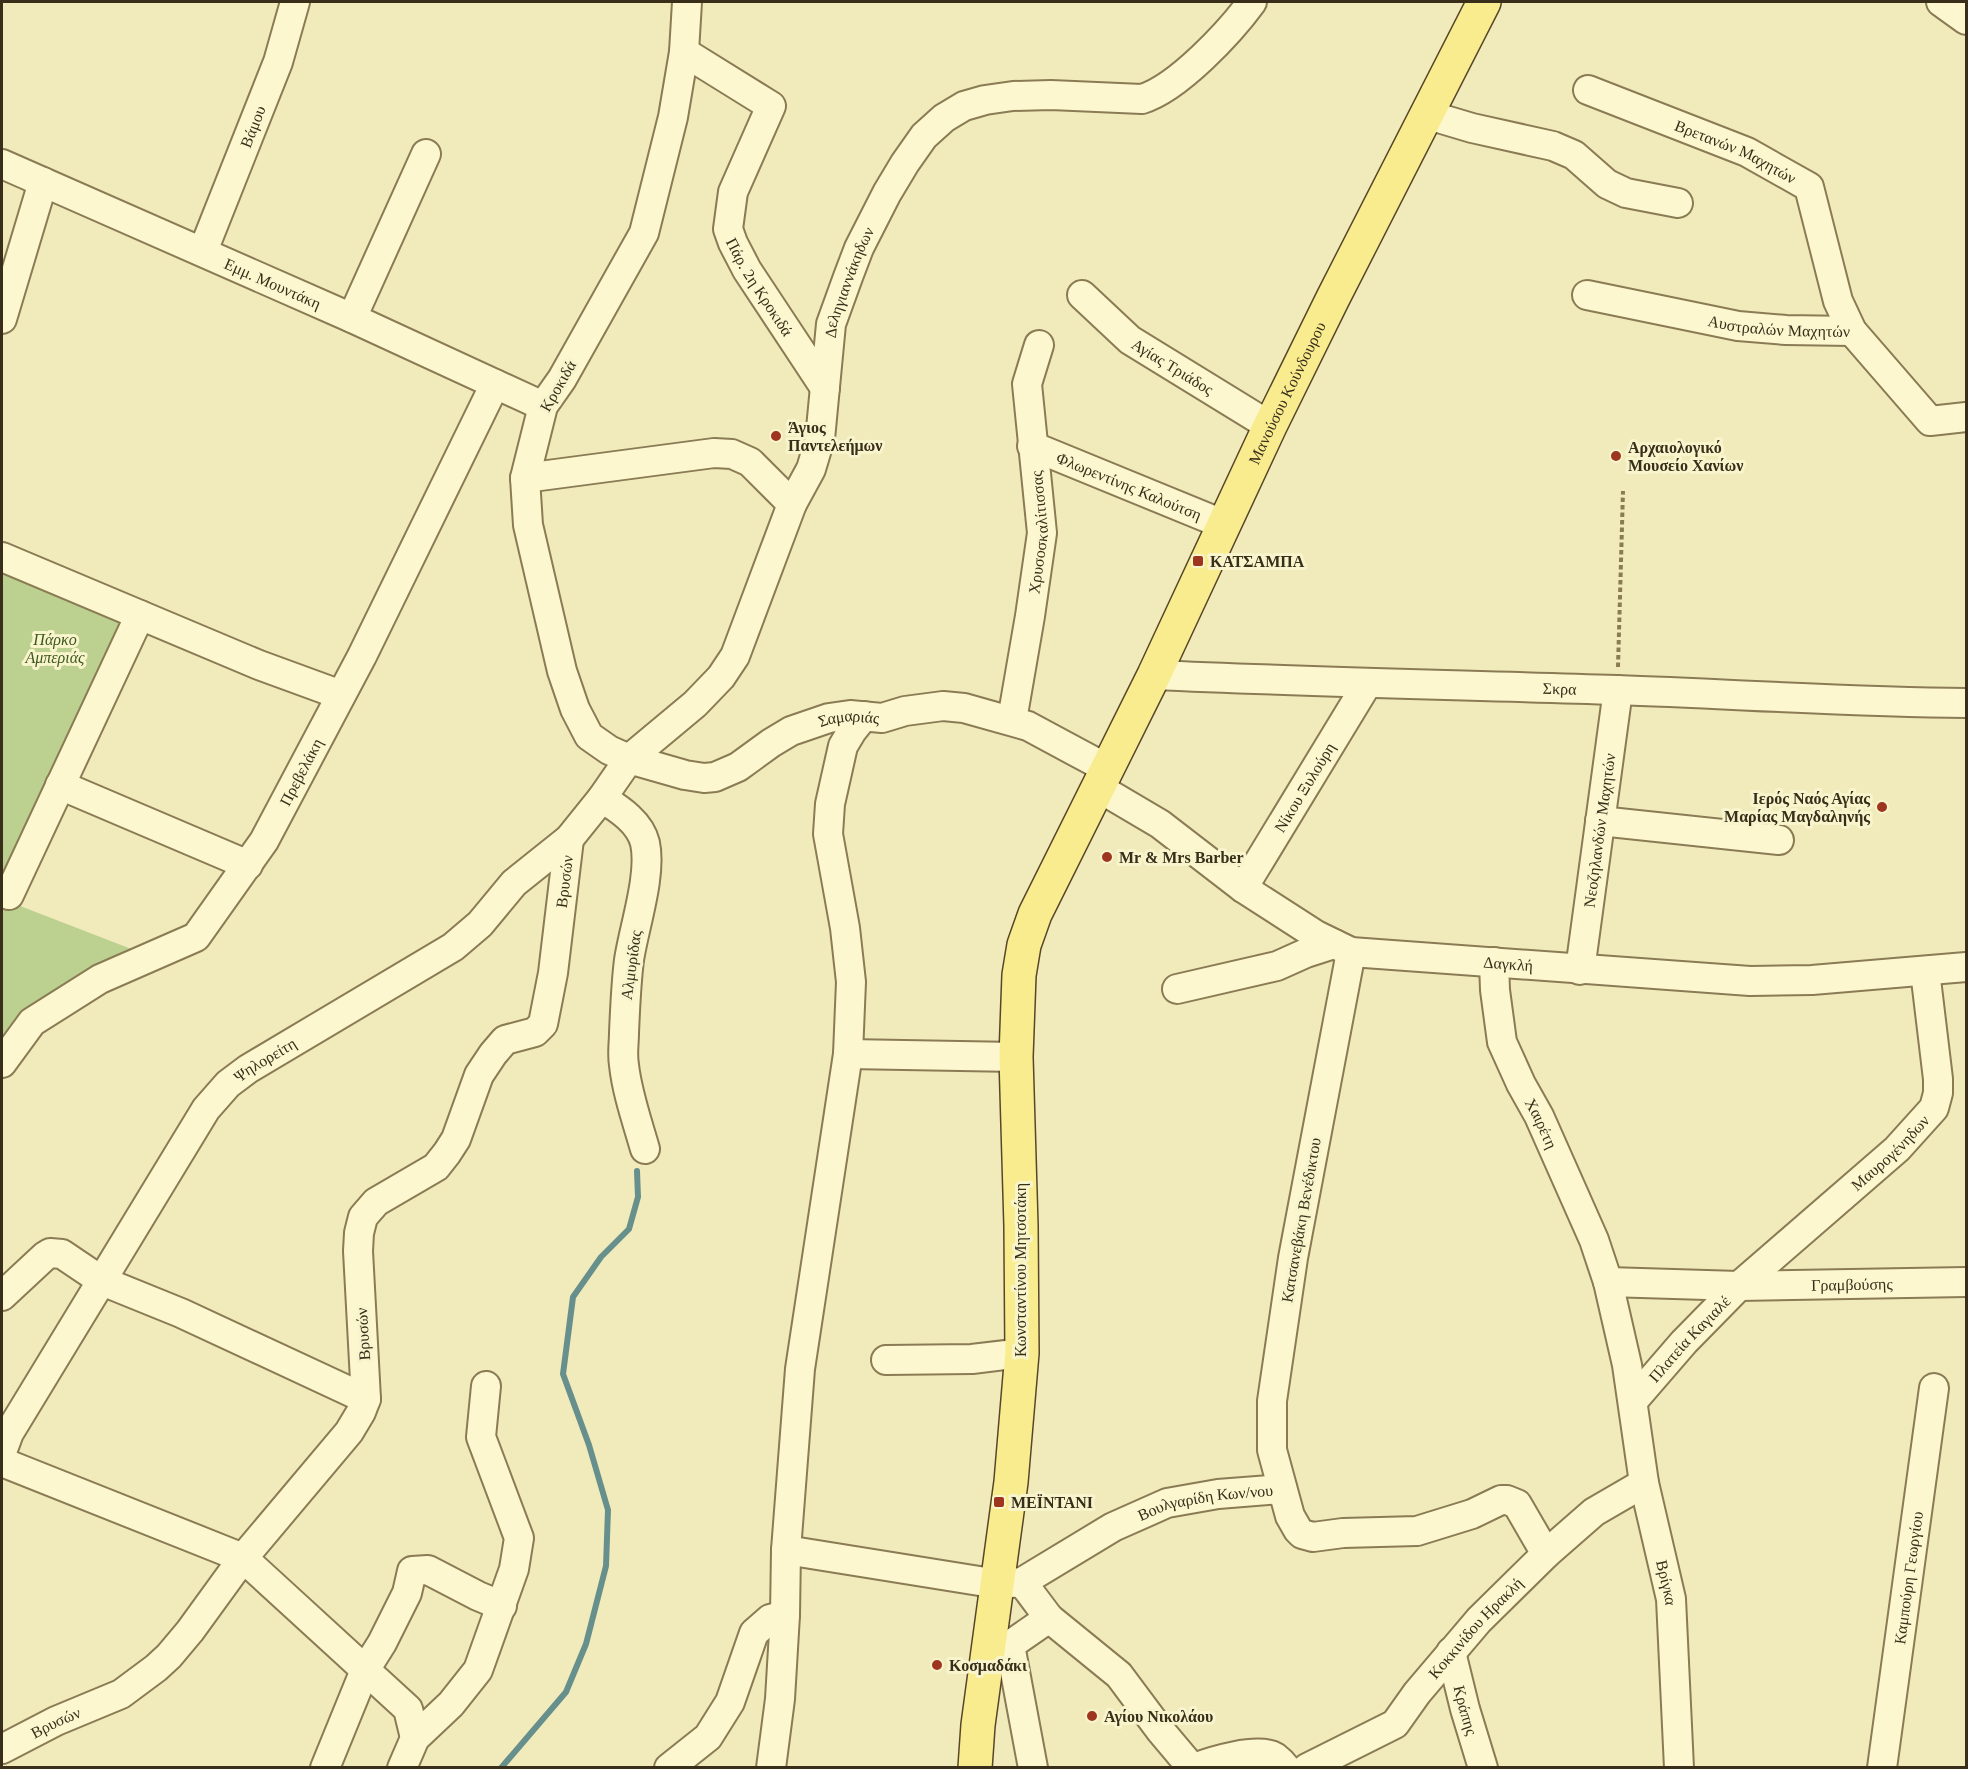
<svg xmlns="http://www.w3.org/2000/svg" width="1968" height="1769" font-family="Georgia,serif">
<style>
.green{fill:#bcd08f}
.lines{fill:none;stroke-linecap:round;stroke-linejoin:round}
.stream{stroke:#67908d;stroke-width:6}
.minor-casing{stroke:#8a7b54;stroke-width:32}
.major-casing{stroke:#574729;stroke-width:36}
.path{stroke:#8a7b54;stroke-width:4;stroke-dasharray:4.5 3;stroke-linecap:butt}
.minor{stroke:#fcf7cf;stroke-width:28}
.major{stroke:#f9ec8f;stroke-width:33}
.poi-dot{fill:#9e361f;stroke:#f8f4cc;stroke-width:2}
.labels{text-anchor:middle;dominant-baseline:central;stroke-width:6;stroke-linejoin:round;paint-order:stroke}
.street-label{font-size:16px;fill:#382e1a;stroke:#f8f4cc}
.poi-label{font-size:16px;font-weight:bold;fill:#382e1a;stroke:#f8f4cc;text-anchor:start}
.park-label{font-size:16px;font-style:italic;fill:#3e561f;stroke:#f8f4cc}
</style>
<rect width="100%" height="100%" fill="#f1ebbc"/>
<g class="green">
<path d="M2,570L127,619L2,890Z"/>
<path d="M2,899L134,950L2,1041Z"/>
</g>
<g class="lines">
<path class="stream" d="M501,1768L566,1692L586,1644L606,1566L608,1510L589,1445L563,1374L573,1297L601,1257L629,1229L638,1197L637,1171"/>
<defs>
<g id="minor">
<path id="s1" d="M687,2L684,52L673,117L644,233L562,379L543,406L525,478L528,525L562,671L575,709L589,736L609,750L629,759L685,775L704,778L715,777L738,767L771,743L791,731L829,718L850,715L882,718L905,711L943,706L964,708L1028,726L1108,769"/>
<path d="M1941,2L1966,20"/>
<path id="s2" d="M684,52L771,106L733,192L728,229L733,243L747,270L825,388"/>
<path id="s3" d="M1588,90L1747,152L1809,187L1838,301L1852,331L1930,421L1966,417"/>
<path d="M1425,114L1472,128L1553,146L1574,155L1607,184L1626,193L1678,203"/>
<path id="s4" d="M2,164L352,318L543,406"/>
<path id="s5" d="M203,251L278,62L295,2"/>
<path id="s6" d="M1082,295L1130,340L1270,426"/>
<path id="s7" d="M1587,295L1738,326L1786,330L1852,331"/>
<path d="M352,318L426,154"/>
<path d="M2,319L43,182"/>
<path id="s8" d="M1032,446L1225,525"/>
<path d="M525,478L714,453L732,454L750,462L792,504"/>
<path d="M2,557L259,665L341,695"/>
<path id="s9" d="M1154,675C1308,682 1462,685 1617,690C1733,694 1850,702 1966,703"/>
<path id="s10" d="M1012,720L1030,616L1042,533L1027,384L1039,345"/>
<path d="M60,785L248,865"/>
<path id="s11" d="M1099,788L1160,824L1243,888L1316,935L1351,952L1750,981L1812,980L1966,967"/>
<path d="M602,798C619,809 640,822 645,843C652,875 634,927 629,960C626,984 625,1009 624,1033C624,1043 622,1054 624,1065C627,1093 637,1121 645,1149"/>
<path d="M1600,821L1779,840"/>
<path id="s12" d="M1243,888L1367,684"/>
<path d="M9,895L140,615"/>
<path d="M1351,952L1293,1258L1272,1401V1450L1290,1516L1298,1530L1302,1534L1313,1537L1343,1533L1417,1531L1472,1514L1501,1500H1507L1517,1504L1546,1554"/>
<path id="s13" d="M1494,962L1495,990L1502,1042L1521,1084L1539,1116L1594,1240L1608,1282L1627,1365L1644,1483L1671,1599L1679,1768"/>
<path id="s14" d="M1580,970L1618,690"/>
<path d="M1177,989L1277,966L1306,953L1334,944"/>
<path d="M848,1054L1016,1057"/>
<path id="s15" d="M2,1063L32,1022L100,979L196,937L264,841L362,656L495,384"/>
<path id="s16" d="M1608,1282L1739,1286L1966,1282"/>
<path d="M2,1296L45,1256L50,1253L62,1254L102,1281L181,1313L366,1399"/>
<path d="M886,1360L972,1359L1022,1353"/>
<path id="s17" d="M1633,1401L1684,1342L1739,1286L1897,1149L1934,1108L1938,1093V1079L1925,971"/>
<path id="s18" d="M2,1452L9,1433L206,1109L228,1084L248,1069L453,947L480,924L514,883L569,839L602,798L629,759L695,704L721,677L735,656L792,504L811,469L820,439L831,324L848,277L859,248L887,193L905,163L924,136L944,118L964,106L985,100L1013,96L1051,95L1142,99C1178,88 1230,32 1252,2"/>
<path d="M2,1462L243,1558L408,1709L415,1738"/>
<path id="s19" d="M786,1550L998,1584L1022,1582L1113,1527L1167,1503L1218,1494L1282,1489"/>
<path d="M1022,1582L1049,1618L1119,1675L1160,1730L1192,1768"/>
<path id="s20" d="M1451,1652L1465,1709L1483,1768"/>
<path id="s21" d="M2,1749L56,1721L121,1694L156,1668L169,1656L190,1631L243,1558L349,1432L361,1412L366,1399L358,1251L359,1233L363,1217L376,1202L436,1167L447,1153L456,1139L479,1075L493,1054L505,1040L535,1032L543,1024L553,973L569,839"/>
<path d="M325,1768L365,1670L382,1643L407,1593L412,1571L428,1570L478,1596L502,1606"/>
<path d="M402,1768L415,1738L451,1704L478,1670L514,1569L519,1538L481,1437L486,1386"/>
<path d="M669,1768L708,1737L730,1702L754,1633L770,1619L785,1615"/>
<path d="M771,1768L780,1699L785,1615L786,1550L800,1369L848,1054L851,982L845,928L828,834L830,804L843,746L852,731L864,716"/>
<path d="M1033,1768L1010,1645L1049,1618"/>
<path d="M1194,1768C1212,1761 1258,1747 1275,1757C1279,1760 1283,1764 1286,1768"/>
<path id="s22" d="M1307,1768L1395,1724L1417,1693L1479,1620L1546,1554L1594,1512L1644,1483"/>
<path id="s23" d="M1882,1768L1934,1388"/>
</g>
<g id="major">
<path id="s24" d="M975,1768L978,1725L1011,1482L1022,1353L1021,1226L1016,1057L1019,975L1024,945L1035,914L1154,675L1270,426L1333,298L1484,2"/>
</g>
</defs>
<use href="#minor" class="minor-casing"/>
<use href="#major" class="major-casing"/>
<path class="path" d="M1618,667L1623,491"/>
<use href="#minor" class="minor"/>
<use href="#major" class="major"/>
</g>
<g class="poi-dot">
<circle cx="776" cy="436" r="6"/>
<circle cx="1616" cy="456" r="6"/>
<rect x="1192" y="555" width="12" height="12" rx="3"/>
<circle cx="1882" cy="807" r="6"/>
<circle cx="1107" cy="857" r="6"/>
<rect x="993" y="1496" width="12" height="12" rx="3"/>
<circle cx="937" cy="1665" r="6"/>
<circle cx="1092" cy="1716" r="6"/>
</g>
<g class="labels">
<g class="street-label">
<text stroke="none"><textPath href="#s5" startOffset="134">Βάμου</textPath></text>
<text stroke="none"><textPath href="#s3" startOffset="160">Βρετανών Μαχητών</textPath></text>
<text stroke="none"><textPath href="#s18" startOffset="1498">Δεληγιαννάκηδων</textPath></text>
<text stroke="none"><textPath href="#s4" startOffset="296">Εμμ. Μουντάκη</textPath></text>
<text stroke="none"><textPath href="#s2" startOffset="300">Πάρ. 2η Κροκιδά</textPath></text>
<text stroke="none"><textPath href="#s7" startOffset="195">Αυστραλών Μαχητών</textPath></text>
<text stroke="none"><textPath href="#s6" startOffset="116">Αγίας Τριάδος</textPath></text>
<text transform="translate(558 386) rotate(-60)">Κροκιδά</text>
<text stroke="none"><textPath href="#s24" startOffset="1438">Μανούσου Κούνδουρου</textPath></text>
<text stroke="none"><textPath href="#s8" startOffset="105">Φλωρεντίνης Καλούτση</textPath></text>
<text stroke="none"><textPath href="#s10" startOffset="190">Χρυσοσκαλίτισσας</textPath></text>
<text stroke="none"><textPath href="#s9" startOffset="406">Σκρα</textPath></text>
<text stroke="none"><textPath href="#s1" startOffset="1062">Σαμαριάς</textPath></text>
<text stroke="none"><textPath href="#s15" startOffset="432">Πρεβελάκη</textPath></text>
<text stroke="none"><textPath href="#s12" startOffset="118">Νίκου Ξυλούρη</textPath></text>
<text stroke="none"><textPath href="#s14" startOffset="141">Νεοζηλανδών Μαχητών</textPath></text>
<text stroke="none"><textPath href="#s21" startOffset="1122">Βρυσών</textPath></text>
<text stroke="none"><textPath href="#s11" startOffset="459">Δαγκλή</textPath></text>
<text transform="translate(631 965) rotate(-82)">Αλμυρίδας</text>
<text stroke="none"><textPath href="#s18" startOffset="477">Ψηλορείτη</textPath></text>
<text stroke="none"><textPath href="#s13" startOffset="171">Χαιρέτη</textPath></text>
<text stroke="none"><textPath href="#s17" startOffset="358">Μαυρογένηδων</textPath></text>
<text transform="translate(1301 1220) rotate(-80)">Κατσανεβάκη Βενέδικτου</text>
<text transform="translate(1020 1270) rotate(-90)">Κωνσταντίνου Μητσοτάκη</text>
<text stroke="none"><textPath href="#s16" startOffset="244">Γραμβούσης</textPath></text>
<text transform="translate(363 1334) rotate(-94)">Βρυσών</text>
<text stroke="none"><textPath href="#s17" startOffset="84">Πλατεία Καγιαλέ</textPath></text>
<text stroke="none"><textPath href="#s19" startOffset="442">Βουλγαρίδη Κων/νου</textPath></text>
<text stroke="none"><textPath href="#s23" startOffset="192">Καμπούρη Γεωργίου</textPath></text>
<text stroke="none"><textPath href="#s13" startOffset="650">Βρίγκα</textPath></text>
<text stroke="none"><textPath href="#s22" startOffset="224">Κοκκινίδου Ηρακλή</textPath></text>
<text stroke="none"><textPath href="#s20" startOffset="60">Κράπης</textPath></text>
<text stroke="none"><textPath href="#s21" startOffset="60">Βρυσών</textPath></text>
</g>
<g class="poi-label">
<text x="788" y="427">Άγιος<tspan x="788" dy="18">Παντελεήμων</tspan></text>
<text x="1628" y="447">Αρχαιολογικό<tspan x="1628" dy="18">Μουσείο Χανίων</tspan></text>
<text x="1210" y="561">ΚΑΤΣΑΜΠΑ</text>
<text x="1870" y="798" text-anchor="end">Ιερός Ναός Αγίας<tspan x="1870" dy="18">Μαρίας Μαγδαληνής</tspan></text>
<text x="1119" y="857">Mr &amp; Mrs Barber</text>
<text x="1011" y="1502">ΜΕΪΝΤΑΝΙ</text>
<text x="949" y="1665">Κοσμαδάκι</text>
<text x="1104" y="1716">Αγίου Νικολάου</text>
</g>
<g class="park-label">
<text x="55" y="639">Πάρκο<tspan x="55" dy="18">Αμπεριάς</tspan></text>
</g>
</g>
<rect width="1968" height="1769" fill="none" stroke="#382e1a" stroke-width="6"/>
</svg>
